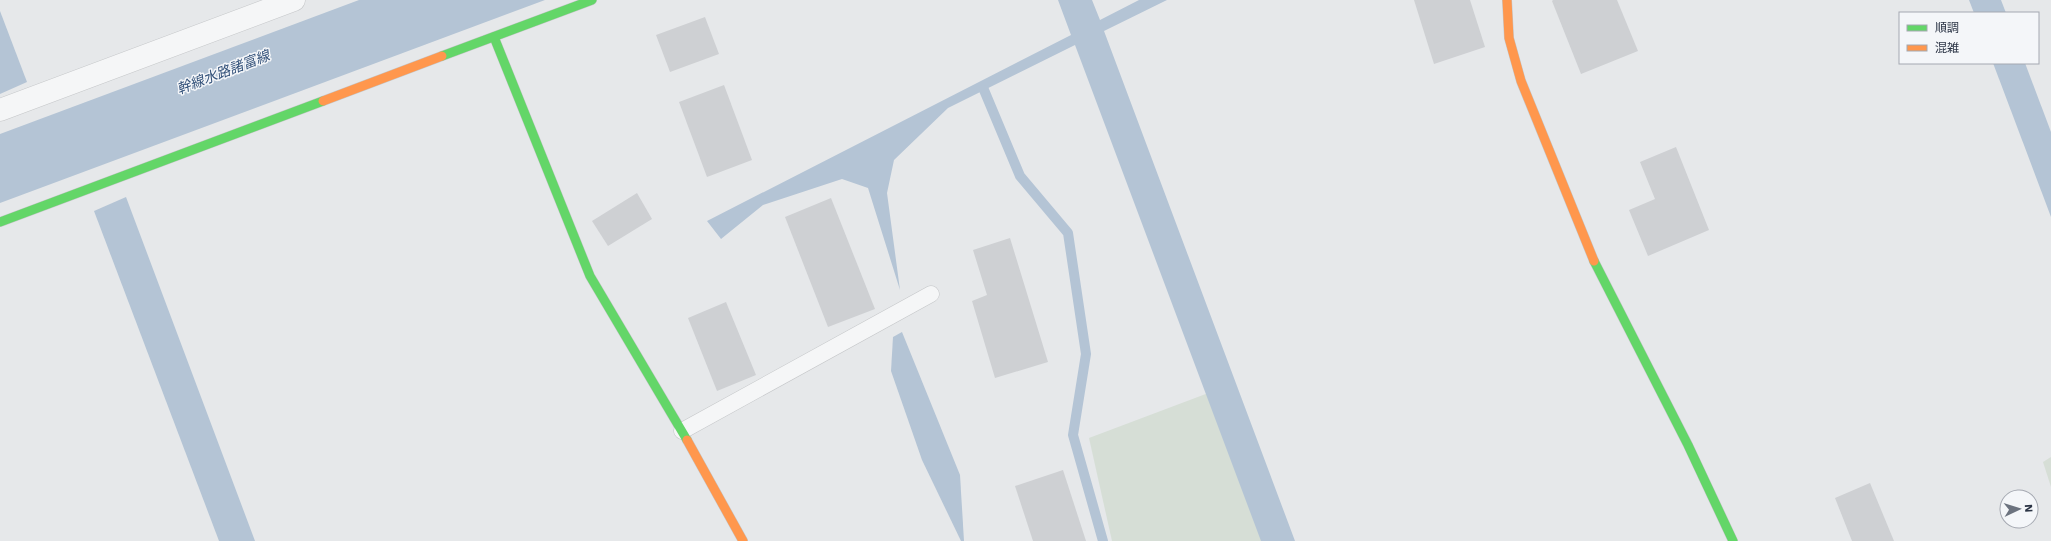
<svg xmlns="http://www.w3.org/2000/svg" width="2051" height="541" font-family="'Work Sans','Noto Sans JP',sans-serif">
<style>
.green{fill:#d6ded6}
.water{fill:#b4c4d5}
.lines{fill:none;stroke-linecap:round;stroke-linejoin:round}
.stream{stroke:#b4c4d5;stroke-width:10}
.building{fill:#ced0d3}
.lane-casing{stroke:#c4c6c8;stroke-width:17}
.street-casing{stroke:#c4c6c8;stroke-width:23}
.fast-casing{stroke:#c4c6c8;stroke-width:10}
.slow-casing{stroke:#c4c6c8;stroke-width:10}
.lane{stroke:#f5f6f7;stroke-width:16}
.street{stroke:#f5f6f7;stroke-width:22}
.fast{stroke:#63d668;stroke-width:9}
.slow{stroke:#ff974d;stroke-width:9}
.labels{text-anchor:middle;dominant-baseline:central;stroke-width:3;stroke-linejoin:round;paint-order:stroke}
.water-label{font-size:14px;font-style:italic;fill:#34527a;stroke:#f4f6f9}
</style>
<rect width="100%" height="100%" fill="#e6e8ea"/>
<g class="green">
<path d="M1219,389L1277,541H1112L1089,438Z"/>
<path d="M2051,457V487L2043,462Z"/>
</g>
<g class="water">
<path d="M359,0H545L0,203V134Z"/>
<path d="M1058,0H1092L1100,20L1139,0H1167L1104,31L1295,541H1261L1075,45L948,108L894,160L887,193L900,290L868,188L842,179L763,205L721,239L707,221L1071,35Z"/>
<path d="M1969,0H2001L2006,13H1974Z"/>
<path d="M0,11L27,82L0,94Z"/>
<path d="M1993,63H2025L2051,132V217Z"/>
<path d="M126,197L255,541H219L94,211Z"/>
<path d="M902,332L960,475L964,541H961L922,460L891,371L893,337Z"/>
</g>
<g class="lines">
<path class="stream" d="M984,90L1020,176L1068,233L1086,354L1073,435L1103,541"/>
</g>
<g class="building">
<path d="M1414,0H1470L1485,47L1434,64Z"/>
<path d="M1553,0H1617L1638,51L1581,74L1552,1Z"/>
<path d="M705,17L719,54L670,72L656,35Z"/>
<path d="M724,85L752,160L707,177L679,102Z"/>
<path d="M1676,147L1709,230L1648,256L1629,210L1655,199L1640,162Z"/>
<path d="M637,193L652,219L608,246L592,221Z"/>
<path d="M831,198L875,309L828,327L785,217Z"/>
<path d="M1010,238L1048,362L995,378L972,301L987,295L973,250Z"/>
<path d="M726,302L756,375L717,391L688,318Z"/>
<path d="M1063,470L1086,541H1033L1015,486Z"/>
<path d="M1870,483L1894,541H1852L1835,498Z"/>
</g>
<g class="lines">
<defs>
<path id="lane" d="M682,431L931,294"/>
<path id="street" d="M0,110L294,0"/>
<g id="fast">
<path d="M494,37L590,276L687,440"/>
<path d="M442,56L592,0"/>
<path d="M0,222L323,101"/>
<path d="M1594,261L1688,445L1733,541"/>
</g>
<g id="slow">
<path d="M1507,0L1509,38L1521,81L1594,261"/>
<path d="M323,101L442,56"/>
<path d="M687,440L743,541"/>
</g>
</defs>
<use href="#lane" class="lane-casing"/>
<use href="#street" class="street-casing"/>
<use href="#fast" class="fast-casing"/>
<use href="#slow" class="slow-casing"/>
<use href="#lane" class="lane"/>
<use href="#street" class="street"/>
<use href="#fast" class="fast"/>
<use href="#slow" class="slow"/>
</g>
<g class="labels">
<g class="water-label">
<text transform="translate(223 72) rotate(-21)">幹線水路諸富線</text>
</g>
</g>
<rect x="1899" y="12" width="140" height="52" fill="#f4f6f9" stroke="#a4a8b1"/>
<rect x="1907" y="25" width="20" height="6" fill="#63d668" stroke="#a4a8b1"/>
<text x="1935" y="32" font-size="12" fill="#2b3445">順調</text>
<rect x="1907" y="45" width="20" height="6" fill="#ff974d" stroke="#a4a8b1"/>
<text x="1935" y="52" font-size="12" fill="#2b3445">混雑</text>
<g transform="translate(2019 509) rotate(86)"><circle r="19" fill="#f4f6f9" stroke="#a4a8b1"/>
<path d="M0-3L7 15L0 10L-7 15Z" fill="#6c737f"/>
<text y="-6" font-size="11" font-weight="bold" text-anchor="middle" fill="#2b3445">N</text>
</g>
</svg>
